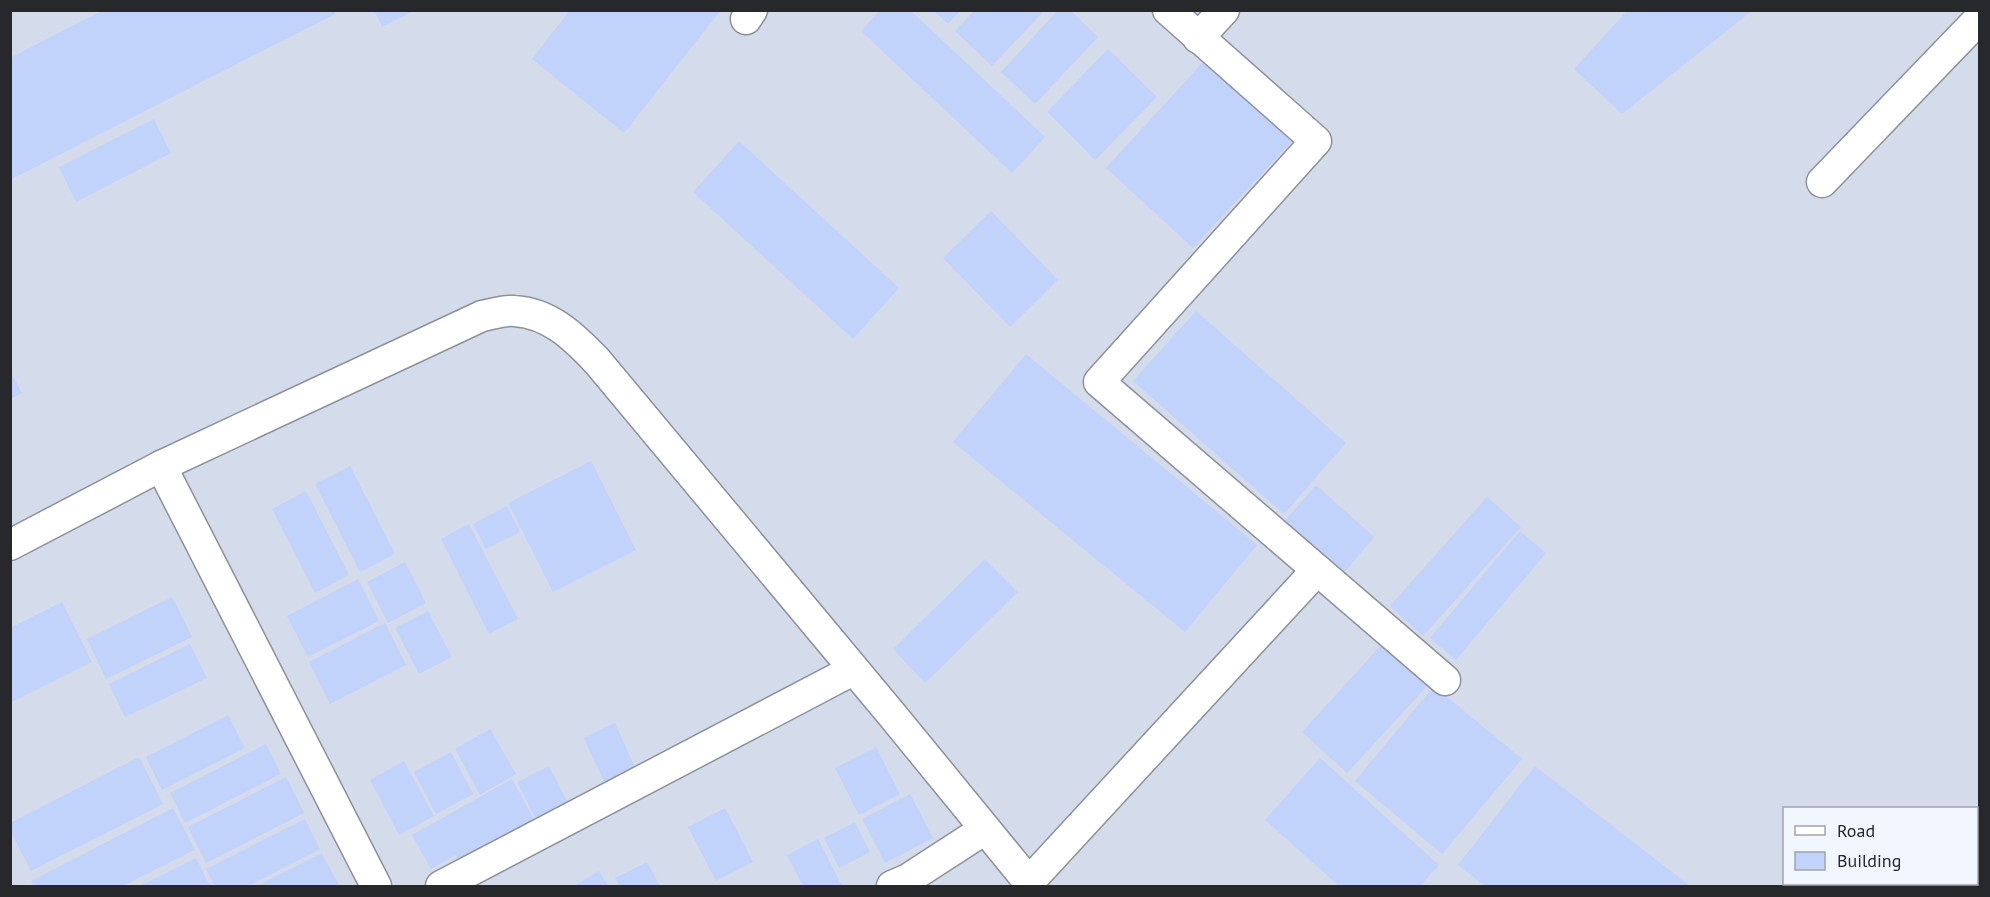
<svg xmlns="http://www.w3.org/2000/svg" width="1990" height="897" font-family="'PT Sans',sans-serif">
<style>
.built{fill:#d4dbeb;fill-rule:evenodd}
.building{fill:#c1d3fb}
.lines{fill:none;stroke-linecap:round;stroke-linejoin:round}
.minor-casing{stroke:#8d919a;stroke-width:33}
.minor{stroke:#fff;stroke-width:30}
</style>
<rect width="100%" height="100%" fill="#e4e8f2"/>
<path class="built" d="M10,11H1979V886H11ZM1784,808H1976V884H1784Z"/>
<g class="building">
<path d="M103,10H334L335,14L10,180V58Z"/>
<path d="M374,10H415L382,27Z"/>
<path d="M570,10H721L624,133L532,59Z"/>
<path d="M880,10H910L1045,137L1012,173L861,31Z"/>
<path d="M933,10H961L948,24Z"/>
<path d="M975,10H1045L992,66L955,31Z"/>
<path d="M1058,10H1070L1098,37L1035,104L1001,72Z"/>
<path d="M1628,10H1753L1622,114L1574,69Z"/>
<path d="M1108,49L1157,97L1095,160L1047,112Z"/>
<path d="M1205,60L1292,141L1193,248L1106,168Z"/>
<path d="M154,119L171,153L76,202L59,167Z"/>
<path d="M739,141L899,288L853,339L693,192Z"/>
<path d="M991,211L1058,280L1010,327L943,258Z"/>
<path d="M1196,311L1346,443L1284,514L1133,381Z"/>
<path d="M1026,354L1257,545L1185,632L953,442Z"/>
<path d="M10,371L22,393L10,399Z"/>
<path d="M591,461L636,550L553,592L508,503Z"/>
<path d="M350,466L395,554L360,572L315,484Z"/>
<path d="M1316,485L1374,537L1343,574L1284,522Z"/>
<path d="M306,491L349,575L315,593L272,509Z"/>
<path d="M1487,497L1521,527L1423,636L1390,606Z"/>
<path d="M507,506L520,532L486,549L473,524Z"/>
<path d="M469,524L518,619L489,634L441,539Z"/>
<path d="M1520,531L1546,553L1456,660L1430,638Z"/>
<path d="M985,559L1018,592L925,683L893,649Z"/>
<path d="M405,562L426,603L388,623L367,582Z"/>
<path d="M358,579L379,621L308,657L287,616Z"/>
<path d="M172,597L192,637L106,679L87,639Z"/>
<path d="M62,602L92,662L10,703V628Z"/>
<path d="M428,611L452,657L419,674L395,628Z"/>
<path d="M385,623L406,665L330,704L309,662Z"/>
<path d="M1385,641L1430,683L1347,773L1302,732Z"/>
<path d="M190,644L207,678L125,717L109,684Z"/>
<path d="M1434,686L1522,759L1442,854L1355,781Z"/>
<path d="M228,715L245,748L162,790L146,757Z"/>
<path d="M615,723L637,772L606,786L584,738Z"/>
<path d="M490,729L516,774L480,795L455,749Z"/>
<path d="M266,744L281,774L185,823L170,793Z"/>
<path d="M876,747L900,794L859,815L835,768Z"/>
<path d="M451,752L473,794L436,814L414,772Z"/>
<path d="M139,757L163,804L31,871L10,830V823Z"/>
<path d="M1320,758L1439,865L1420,886H1339L1265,820Z"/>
<path d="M404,761L434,816L399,835L370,780Z"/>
<path d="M549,766L572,811L540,827L517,782Z"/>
<path d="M1535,766L1690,886H1485L1458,865Z"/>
<path d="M286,777L304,813L206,863L188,827Z"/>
<path d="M512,779L537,825L462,867L455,855L431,869L412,835Z"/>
<path d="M910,794L933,838L885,863L862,819Z"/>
<path d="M173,808L195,850L123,886H34L31,881Z"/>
<path d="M725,808L753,862L716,881L688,827Z"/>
<path d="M305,819L320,849L248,886H215L206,869Z"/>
<path d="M855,822L870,852L839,868L824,838Z"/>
<path d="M818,839L842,886H803L787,855Z"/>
<path d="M322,853L339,886H257Z"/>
<path d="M196,858L210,886H140Z"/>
<path d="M647,862L660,886H619L615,878Z"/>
<path d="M599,871L608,886H574Z"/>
</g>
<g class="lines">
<defs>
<g id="minor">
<path d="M1168,10L1316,141L1099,382L1445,680"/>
<path d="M746,19L752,10"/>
<path d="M1198,38L1224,10"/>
<path d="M1822,182L1980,18"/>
<path d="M161,466L376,886"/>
<path d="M10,545L161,466L482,316C492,314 504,310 514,311C550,313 574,337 597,361L893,716L1032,886"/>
<path d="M1029,882L1317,570"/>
<path d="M441,886L853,670"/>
<path d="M892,886L908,879L985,829"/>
</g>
</defs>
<use href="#minor" class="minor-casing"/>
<use href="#minor" class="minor"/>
</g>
<rect width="1990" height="897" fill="none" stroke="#26282b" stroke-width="24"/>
<rect x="1783" y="807" width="195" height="78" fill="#f1f6ff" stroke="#a0a4aa" stroke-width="1.5"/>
<rect x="1795" y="826" width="30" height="9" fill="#ffffff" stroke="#a0a4aa" stroke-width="1.5"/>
<text x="1837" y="837" font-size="18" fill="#26282b">Road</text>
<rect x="1795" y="852" width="30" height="18" fill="#c1d3fb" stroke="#a0a4aa" stroke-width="1.5"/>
<text x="1837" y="867" font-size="18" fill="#26282b">Building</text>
</svg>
